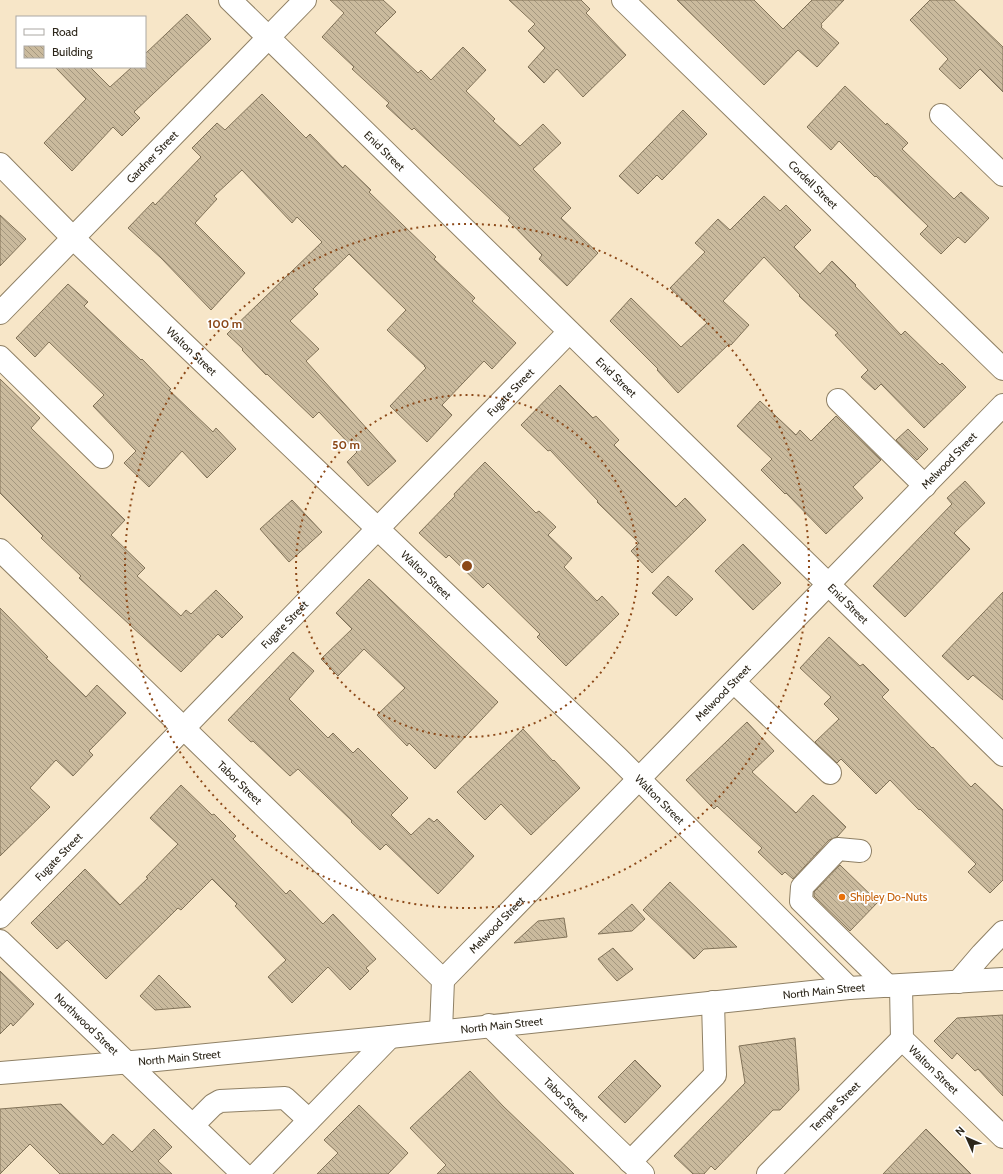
<svg xmlns="http://www.w3.org/2000/svg" width="1003" height="1174" font-family="Cabin,sans-serif">
<style>
.building{fill:url(#building-back-hatch);stroke:#817258}
.lines{fill:none;stroke-linecap:round;stroke-linejoin:round}
.minor-casing{stroke:#8f8065;stroke-width:24}
.major-casing{stroke:#8f8065;stroke-width:24}
.minor{stroke:#fff;stroke-width:22}
.major{stroke:#fff;stroke-width:22}
.ring{fill:none;stroke:#8c4919;stroke-width:2;stroke-dasharray:2 4}
.food-dot{fill:#e8710a;stroke:#fff;stroke-width:1.5}
.labels{text-anchor:middle;dominant-baseline:central;stroke-width:3.5;stroke-linejoin:round;paint-order:stroke}
.street-label{font-size:11px;fill:#2c261a;stroke:#fff}
.food-label{font-size:11px;fill:#c56008;stroke:#fff;text-anchor:start}
.centre{fill:#8c4919;stroke:#fff;stroke-width:2}
.ring-label{font-size:12px;text-anchor:middle;font-weight:bold;fill:#8c4919;stroke:#fff;stroke-width:3.5;stroke-linejoin:round;paint-order:stroke}
</style>
<defs>
<pattern id="building-back-hatch" width="6" height="6" patternUnits="userSpaceOnUse"><rect width="6" height="6" fill="#caba9d"/><path d="M-1 5l2 2M0 0l6 6M5-1l2 2" fill="none" stroke="#a4977f"/></pattern>
</defs>
<rect width="100%" height="100%" fill="#f7e6c8"/>
<g class="building">
<path d="M330,0H383L396,12L375,33L418,73L421,70L431,80L463,47L486,70L466,91L495,119L493,121L520,146L543,124L561,143L533,169L571,208L561,218L598,253L567,286L539,259L542,255L508,220L510,218L414,128L412,130L386,106L389,103L352,69L354,67L322,37L344,13Z"/>
<path d="M509,0H581L590,9L586,13L626,55L583,97L557,69L544,83L528,67L545,48L528,31L535,24Z"/>
<path d="M677,0H754L783,29L812,0H844L821,24L822,26L821,27L839,43L817,67L798,50L764,85Z"/>
<path d="M930,0H954L1003,47V92L980,69L960,89L939,69L948,59L910,20Z"/>
<path d="M187,14L211,39L134,112L140,118L122,136L113,127L72,171L44,143L86,99L55,67H90L110,87L132,67H145V54Z"/>
<path d="M845,86L886,125L887,123L908,143L902,149L954,199L961,192L989,218L965,243L958,237L941,254L920,234L928,226L876,176L875,177L839,141L831,150L807,127Z"/>
<path d="M262,94L306,138L310,134L343,168L345,165L371,190L369,192L436,257L434,259L475,298L472,301L516,343L492,369L484,361L442,405L452,415L427,442L390,406L426,368L424,366H425L387,330L406,310L349,254L313,289L318,294L290,321L319,349L306,361L396,461L368,486L347,462L357,452L319,412L313,418L267,374L266,375L242,350L243,349L227,334L322,242L297,217L292,223L242,170L214,196L217,199L195,223L245,273L211,310L161,258L128,228L153,202L155,205L201,157L192,148L217,123L225,130Z"/>
<path d="M683,110L707,134L662,180L657,175L638,194L619,176Z"/>
<path d="M764,196L780,211L786,205L811,230L794,247L820,274L832,261L856,285L855,286L901,335L905,331L940,365L942,363L966,387L924,428L881,384L875,390L861,377L868,370L835,335L838,333L799,296L800,295L764,257L723,301L749,325L731,345L729,344L678,393L657,370L658,369L610,321L631,298L681,347L707,323L670,288L705,252L695,243L718,219L730,230Z"/>
<path d="M0,215L26,239L0,266Z"/>
<path d="M68,284L88,302L84,306L141,360L142,359L171,389L169,390L213,432L216,428L236,449L207,478L182,451L149,487L124,463L136,451L93,406L104,395L49,342L35,357L16,338Z"/>
<path d="M0,379L40,418L31,428L125,520L111,535L145,568L137,576L181,616L186,610L191,614L216,590L243,617L222,638L218,634L181,672L79,578L81,576L41,538L43,536L0,493Z"/>
<path d="M560,385L593,418L596,416L619,440L614,445L676,507L685,498L706,520L652,573L631,551L639,543L597,502L598,501L550,450L548,451L521,425Z"/>
<path d="M760,401L796,435L800,430L811,441L836,416L881,460L853,487L863,498L826,534L786,493L785,494L761,470L772,459L737,426Z"/>
<path d="M908,429L928,449L917,460L896,440Z"/>
<path d="M485,462L536,513L539,511L556,527L548,535L572,558L564,567L597,601L602,596L619,614L566,666L537,637L540,634L488,583L483,588L449,555L446,558L419,533L455,496L454,494Z"/>
<path d="M965,481L985,503L954,533L970,549L905,617L873,586L952,504L947,498Z"/>
<path d="M292,500L322,532L289,562L260,529Z"/>
<path d="M743,544L781,583L753,610L715,571Z"/>
<path d="M668,576L693,599L676,616L652,593Z"/>
<path d="M369,579L498,702L435,769L409,743L407,746L377,715L405,688L364,649L338,676L321,659L352,629L336,613Z"/>
<path d="M1003,592V700L973,675L968,680L942,656Z"/>
<path d="M0,608L48,657L46,658L86,697L97,685L126,713L89,751L93,755L73,776L56,760L30,788L50,807L0,856Z"/>
<path d="M829,637L860,666L863,664L889,690L882,697L932,748L933,747L971,787L975,783L1003,810V880L990,893L968,872L976,864L920,809L919,810L890,780L876,794L841,759L837,763L815,742L839,719L824,704L831,697L800,668Z"/>
<path d="M293,652L314,671L289,699L328,738L333,733L353,753L358,748L408,798L391,815L411,835L429,818L434,822L437,819L474,856L438,894L386,844L380,850L351,822L352,821L298,769L290,776L253,741L251,742L228,720Z"/>
<path d="M747,722L774,751L752,772L796,813L813,795L846,827L837,837L829,840L793,879L785,872L782,875L758,852L762,848L717,806L714,809L686,780Z"/>
<path d="M523,729L553,761L554,760L580,788L531,835L501,804L485,820L457,792Z"/>
<path d="M181,785L212,815L214,814L236,836L233,839L286,894L290,890L323,924L333,914L376,959L366,968L369,971L350,990L328,967L292,1003L268,977L286,960L235,906L237,904L212,879L181,910L178,908L106,979L67,940L57,949L31,923L85,869L120,905L148,878L146,877L178,844L150,818Z"/>
<path d="M840,865L878,902L850,931L814,896V892Z"/>
<path d="M670,882L737,947L704,949L694,959L643,910Z"/>
<path d="M632,904L645,919L632,931L598,934Z"/>
<path d="M564,918L567,937L514,943L538,921Z"/>
<path d="M613,948L633,969L617,981L607,970L598,959Z"/>
<path d="M0,971L34,1004L13,1026L11,1023L0,1034Z"/>
<path d="M159,975L191,1007L155,1010L140,996Z"/>
<path d="M1003,1015V1096L978,1069L975,1071L957,1053L952,1059L934,1041L957,1018Z"/>
<path d="M795,1038L799,1090L780,1110H773L715,1170L711,1166L704,1174H693L674,1156L745,1083L739,1046Z"/>
<path d="M635,1060L661,1086L625,1123L598,1097Z"/>
<path d="M470,1071L503,1106L574,1174H437L446,1165L410,1128Z"/>
<path d="M61,1104L103,1145L113,1134L132,1152L154,1129L172,1147L158,1161L172,1174H60L30,1144L0,1174V1109Z"/>
<path d="M359,1105L408,1153L388,1174H317L338,1153L324,1140Z"/>
<path d="M926,1129L971,1174H883Z"/>
</g>
<g class="lines">
<defs>
<g id="minor">
<path id="s1" d="M230,0L1003,755"/>
<path id="s2" d="M623,0L1003,369"/>
<path d="M941,115L1003,175"/>
<path id="s3" d="M0,164L73,238L618,758L849,988"/>
<path id="s4" d="M0,313L305,0"/>
<path d="M0,357L102,457"/>
<path d="M838,400L925,486"/>
<path id="s5" d="M0,550L443,980L441,1031"/>
<path d="M734,682L830,773"/>
<path d="M860,851L838,849L802,887L801,901L888,986"/>
<path id="s6" d="M0,917L569,332"/>
<path id="s7" d="M0,941L243,1174"/>
<path id="s8" d="M443,980L1003,405"/>
<path d="M958,982L982,954L1003,932"/>
<path id="s9" d="M901,986L902,1039L1003,1137"/>
<path id="s10" d="M489,1025L643,1174"/>
<path d="M193,1125L213,1105L220,1101L285,1098L309,1120"/>
<path d="M630,1162L715,1075L713,1002"/>
<path d="M257,1174L390,1037"/>
<path id="s11" d="M768,1174L902,1039"/>
</g>
<g id="major">
<path id="s12" d="M0,1073L156,1060L390,1037L849,988L1003,979"/>
</g>
</defs>
<use href="#minor" class="minor-casing"/>
<use href="#major" class="major-casing"/>
<use href="#minor" class="minor"/>
<use href="#major" class="major"/>
</g>
<g class="ring">
<circle cx="467" cy="566" r="171"/>
<circle cx="467" cy="566" r="342"/>
</g>
<circle class="food-dot" cx="842" cy="897" r="4"/>
<g class="labels">
<g class="street-label">
<text stroke="none"><textPath href="#s1" startOffset="216">Enid Street</textPath></text>
<text stroke="none"><textPath href="#s4" startOffset="218">Gardner Street</textPath></text>
<text stroke="none"><textPath href="#s2" startOffset="265">Cordell Street</textPath></text>
<text stroke="none"><textPath href="#s3" startOffset="268">Walton Street</textPath></text>
<text stroke="none"><textPath href="#s1" startOffset="540">Enid Street</textPath></text>
<text stroke="none"><textPath href="#s6" startOffset="732">Fugate Street</textPath></text>
<text stroke="none"><textPath href="#s8" startOffset="725">Melwood Street</textPath></text>
<text stroke="none"><textPath href="#s3" startOffset="592">Walton Street</textPath></text>
<text stroke="none"><textPath href="#s1" startOffset="864">Enid Street</textPath></text>
<text stroke="none"><textPath href="#s6" startOffset="408">Fugate Street</textPath></text>
<text stroke="none"><textPath href="#s8" startOffset="401">Melwood Street</textPath></text>
<text stroke="none"><textPath href="#s5" startOffset="334">Tabor Street</textPath></text>
<text stroke="none"><textPath href="#s3" startOffset="916">Walton Street</textPath></text>
<text stroke="none"><textPath href="#s6" startOffset="84">Fugate Street</textPath></text>
<text stroke="none"><textPath href="#s8" startOffset="77">Melwood Street</textPath></text>
<text stroke="none"><textPath href="#s12" startOffset="828">North Main Street</textPath></text>
<text stroke="none"><textPath href="#s7" startOffset="120">Northwood Street</textPath></text>
<text stroke="none"><textPath href="#s12" startOffset="504">North Main Street</textPath></text>
<text stroke="none"><textPath href="#s12" startOffset="180">North Main Street</textPath></text>
<text stroke="none"><textPath href="#s9" startOffset="97">Walton Street</textPath></text>
<text stroke="none"><textPath href="#s10" startOffset="107">Tabor Street</textPath></text>
<text stroke="none"><textPath href="#s11" startOffset="95">Temple Street</textPath></text>
</g>
<g class="food-label">
<text x="850" y="897">Shipley Do-Nuts</text>
</g>
</g>
<circle cx="467" cy="566" r="6" class="centre"/>
<g class="ring-label">
<text x="225" y="328">100 m</text>
<text x="346" y="449">50 m</text>
</g>
<rect x="16" y="16" width="130" height="52" fill="#ffffff" stroke="#aba8a3"/>
<rect x="24" y="29" width="20" height="6" fill="#ffffff" stroke="#aba8a3"/>
<text x="52" y="36" font-size="12" fill="#2c261a">Road</text>
<rect x="24" y="46" width="20" height="12" fill="url(#building-back-hatch)" stroke="#aba8a3"/>
<text x="52" y="56" font-size="12" fill="#2c261a">Building</text>
<g transform="translate(967 1138) rotate(315)" stroke="#ffffff" stroke-width="3" paint-order="stroke">
<path d="M0-3L7 15L0 10L-7 15Z" fill="#2c261a"/>
<text y="-6" font-size="11" font-weight="bold" text-anchor="middle" fill="#2c261a">N</text>
</g>
</svg>
